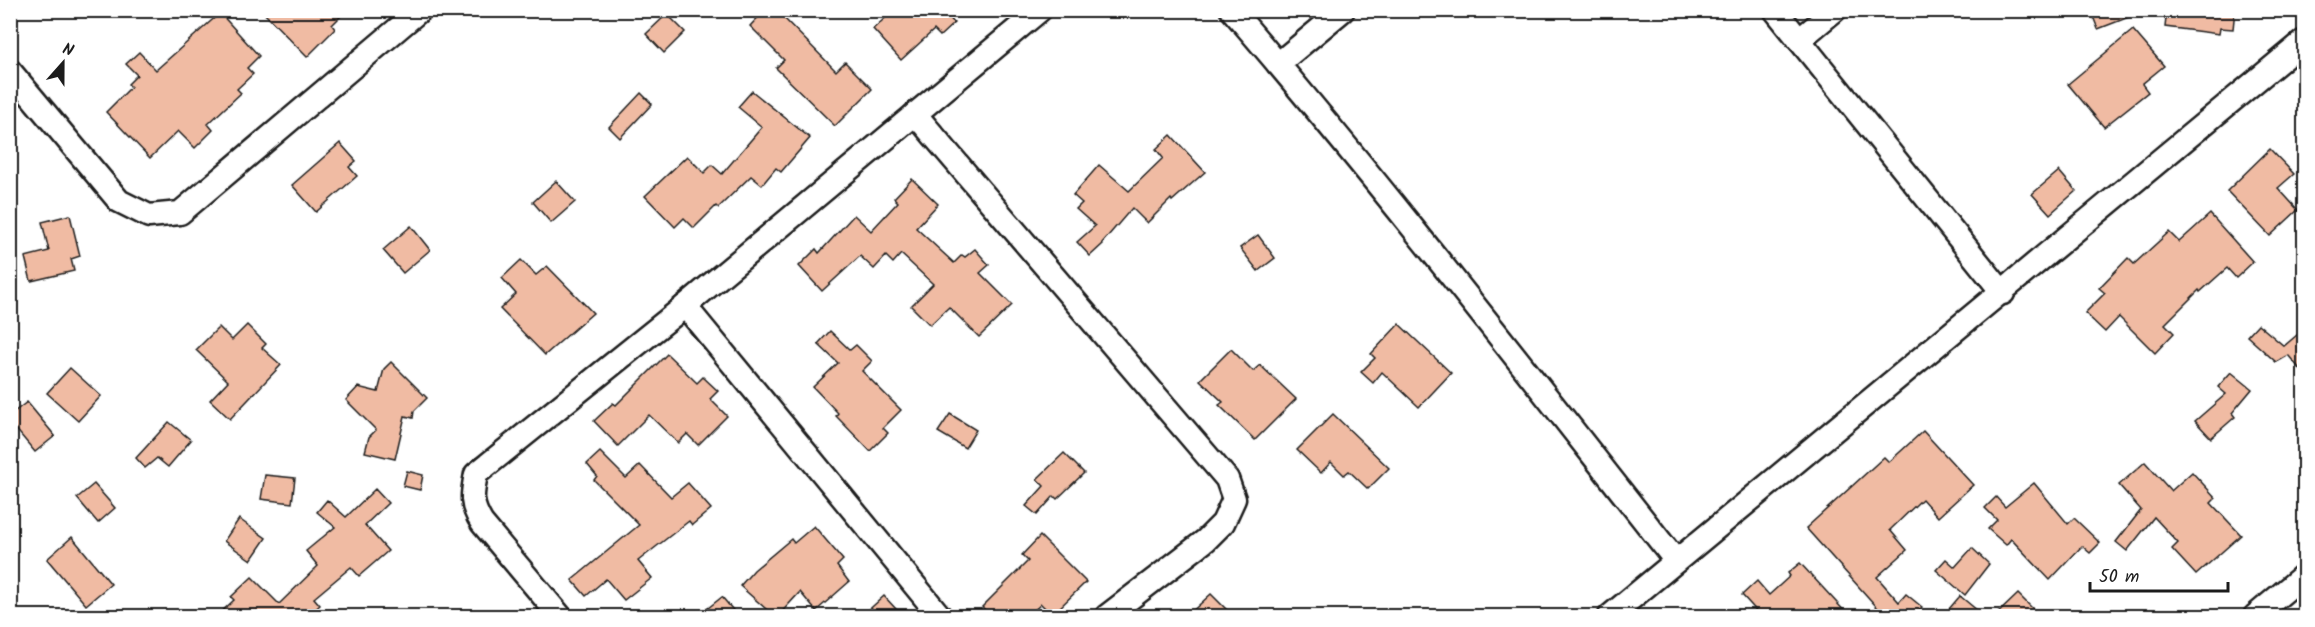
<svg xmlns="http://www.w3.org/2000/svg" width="2315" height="627" font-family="Kalam,sans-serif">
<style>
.building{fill:#f0bba3;stroke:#1c1c1c;stroke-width:1.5}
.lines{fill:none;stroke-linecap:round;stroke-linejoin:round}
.minor-casing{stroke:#1c1c1c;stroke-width:27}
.minor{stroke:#fff;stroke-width:22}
</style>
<rect width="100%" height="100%" fill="#fff"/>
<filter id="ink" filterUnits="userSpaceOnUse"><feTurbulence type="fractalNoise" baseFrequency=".0167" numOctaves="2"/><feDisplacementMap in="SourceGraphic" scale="12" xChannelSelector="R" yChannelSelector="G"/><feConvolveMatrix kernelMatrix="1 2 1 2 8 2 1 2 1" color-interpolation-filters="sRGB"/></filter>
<g filter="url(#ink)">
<g class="building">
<path d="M261,10H347L332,25L335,29L307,57Z"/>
<path d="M765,10H776L836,71L845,62L872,89L835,126L776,68L784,60L750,26Z"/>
<path d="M894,10H943L954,23L940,36L934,30L901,60L873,29Z"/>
<path d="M2101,10H2142V12L2098,29L2092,14Z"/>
<path d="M2167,10H2235L2233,29L2220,28L2219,34L2165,27Z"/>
<path d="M220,13L259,56L247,68L253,74L237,89L241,93L208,124L213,130L195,148L178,131L150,158L106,112L131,87L128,84L137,75L126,64L139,52L156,70Z"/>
<path d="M667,14L685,32L664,53L646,34Z"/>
<path d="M2133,30L2164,66L2142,84L2148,92L2104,127L2068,84Z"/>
<path d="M752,91L810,138L781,172L776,168L762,185L751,176L718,208L716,206L694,228L684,218L675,227L645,196L687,156L704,173L712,165L722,174L762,127L738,107Z"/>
<path d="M641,93L652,104L620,138L609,127Z"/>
<path d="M1171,135L1205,172L1172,201L1171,199L1147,223L1132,208L1102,243L1103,244L1090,256L1077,242L1095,226L1076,209L1082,203L1073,195L1099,165L1129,191L1163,158L1156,149Z"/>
<path d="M340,143L356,161L349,167L357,176L316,212L292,185Z"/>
<path d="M2270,149L2294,174L2278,188L2298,210L2270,236L2227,191Z"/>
<path d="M2059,171L2076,191L2050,214L2032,194Z"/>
<path d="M912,179L938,204L916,228L954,263L962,255L965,257L975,249L989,265L980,273L1012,305L979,337L949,307L930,325L911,306L933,284L901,254L893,263L886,256L874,269L860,256L822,291L799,266L816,249L819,253L854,215L871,231L898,202L894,198Z"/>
<path d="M556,181L575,202L551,223L533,202Z"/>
<path d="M2210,214L2253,262L2236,278L2227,268L2200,292L2199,290L2165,324L2174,333L2155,353L2119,317L2105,332L2085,313L2105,293L2099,288L2128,258L2134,264L2169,232L2179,242Z"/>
<path d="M70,215L80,256L71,259L74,271L31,281L25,257L49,251L42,222Z"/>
<path d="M411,226L430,250L403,273L383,250Z"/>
<path d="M1258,235L1275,258L1258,271L1240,248Z"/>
<path d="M521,260L536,275L547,266L593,313L545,355L500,309L516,294L502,278Z"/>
<path d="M1399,324L1451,373L1419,407L1382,372L1373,383L1361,372L1375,358L1371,354Z"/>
<path d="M2258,324L2284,346L2304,329V374L2288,355L2276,362L2247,336Z"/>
<path d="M247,325L266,344L262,348L281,365L230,419L210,400L228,381L196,350L219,327L232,340Z"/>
<path d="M830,331L850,350L856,345L872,361L862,371L901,410L883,428L888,433L870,451L836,416L838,413L813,387L838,363L818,344Z"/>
<path d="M1231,349L1253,371L1260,365L1296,399L1255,440L1219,405L1223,402L1200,380Z"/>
<path d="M667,354L697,383L703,377L718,391L710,399L727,416L698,445L687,434L678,443L649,415L618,446L594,421L613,403L616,405Z"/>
<path d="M391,362L427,398L414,411L413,418L405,416L395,459L365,452L369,437L376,430L346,400L358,387L378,392L384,369Z"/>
<path d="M70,368L101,396L78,421L47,393Z"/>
<path d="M2231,372L2252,389L2232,413L2235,417L2211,438L2195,421L2226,394L2218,387Z"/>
<path d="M27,402L55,436L35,452L10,422V415Z"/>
<path d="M950,414L976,430L965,448L938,432Z"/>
<path d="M1333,414L1389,468L1368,489L1349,471L1344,475L1331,462L1321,473L1297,450Z"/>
<path d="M169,422L191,440L168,467L157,458L145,468L136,458Z"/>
<path d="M1923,431L1973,485L1938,517L1922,499L1890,530L1907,550L1877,577L1899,602L1906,594L1922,607L1914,616H1885L1806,528L1884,457L1889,462Z"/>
<path d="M600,452L626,478L640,465L671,497L688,483L711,509L692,525L689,521L638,561L652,578L624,600L606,579L586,596L572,580L639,525L594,480L597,476L587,464Z"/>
<path d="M1064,453L1084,473L1057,499L1054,496L1037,515L1026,506L1044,486L1037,479Z"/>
<path d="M2145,462L2171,491L2192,472L2216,498L2211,503L2241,535L2196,575L2172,549L2178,543L2154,517L2127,551L2116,542L2141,510L2119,485Z"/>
<path d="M407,471L423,475L420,490L403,486Z"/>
<path d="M265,475L295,478L292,503L261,499Z"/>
<path d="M2034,483L2068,524L2074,518L2100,543L2090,553L2082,546L2050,580L2011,539L2006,545L1988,529L1997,520L1985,508L1996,497L2005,507Z"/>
<path d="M94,484L115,508L98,523L77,498Z"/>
<path d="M375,489L388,503L365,525L388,551L359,576L351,567L314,598L320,605L308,616H217L234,600L231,597L252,577L279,604L318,566L306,551L335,527L317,512L327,500L346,517Z"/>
<path d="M239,519L266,538L251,560L224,541Z"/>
<path d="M814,526L843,560L837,566L849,582L816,611L800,592L778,616H774L740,586L754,570L791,539L794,543Z"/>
<path d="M1040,536L1086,582L1052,615L1041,604L1028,616H992L982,607L1028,561L1022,555Z"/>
<path d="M72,537L111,584L86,605L47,559Z"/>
<path d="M1972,548L1989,564L1965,595L1936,570L1946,559L1955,567Z"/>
<path d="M1800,563L1849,616H1761L1742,595L1757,581L1769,595L1790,576L1788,573Z"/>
<path d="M1211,594L1233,616H1187Z"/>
<path d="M2018,594L2040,616H1995Z"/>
<path d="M884,596L896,609L889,616H862Z"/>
<path d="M1960,596L1984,616H1943Z"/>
<path d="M722,597L738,616H698Z"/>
</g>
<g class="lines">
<defs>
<g id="minor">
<path d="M1232,10C1386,189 1530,376 1676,561"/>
<path d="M1775,10L2003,293"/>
<path d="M1799,40L1835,10"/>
<path d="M1278,64L1343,10"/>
<path d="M10,71L119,201L149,216L180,213L420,10"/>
<path d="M915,114L1227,479L1234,499L1223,523L1206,540L1107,616"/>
<path d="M685,306L940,616"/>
<path d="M560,616L482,523C470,504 472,495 476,474L685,306L1040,10"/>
<path d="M1610,616L2304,41"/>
<path d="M2255,616L2304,575"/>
</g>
</defs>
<use href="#minor" class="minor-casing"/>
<use href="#minor" class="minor"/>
</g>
</g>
<rect width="2315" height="627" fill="none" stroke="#fff" stroke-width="36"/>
<rect x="18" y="18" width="2279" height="591" fill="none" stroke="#1c1c1c" stroke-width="2" filter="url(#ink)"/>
<g transform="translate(63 63) rotate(21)" stroke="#ffffff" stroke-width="4.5" paint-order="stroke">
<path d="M0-4.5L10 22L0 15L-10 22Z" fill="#1c1c1c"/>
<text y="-9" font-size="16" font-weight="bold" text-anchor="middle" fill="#1c1c1c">N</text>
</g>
<path d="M2090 582v9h138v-9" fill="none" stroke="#1c1c1c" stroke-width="3"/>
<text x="2099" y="582" font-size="18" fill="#1c1c1c" stroke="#ffffff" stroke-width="4.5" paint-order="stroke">50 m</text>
</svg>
